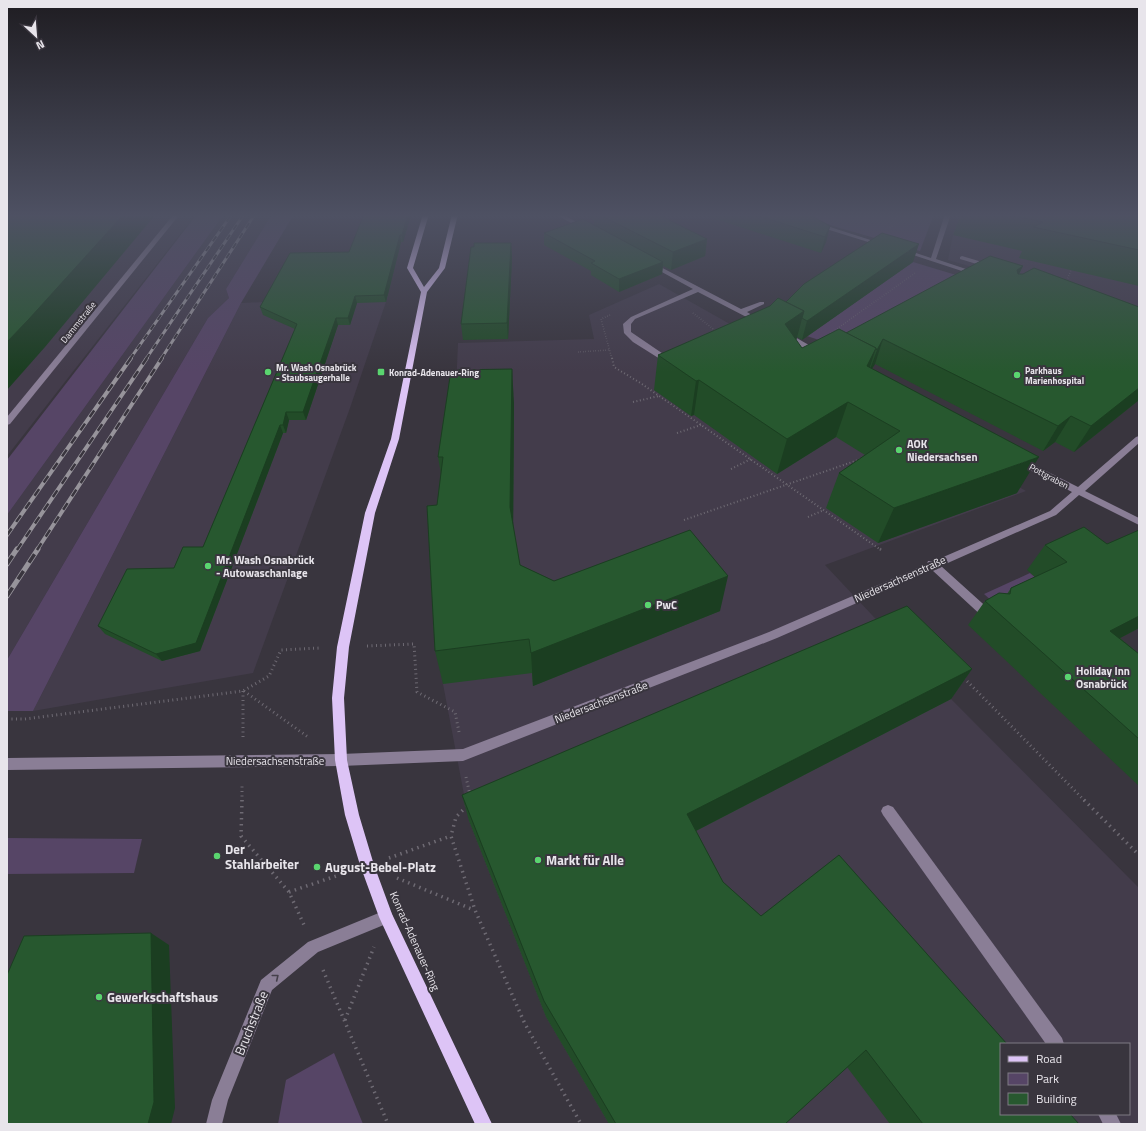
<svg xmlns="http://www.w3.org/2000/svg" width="1146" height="1131" font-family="'Titillium Web',sans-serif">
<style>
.built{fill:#433c4b;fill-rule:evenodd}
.green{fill:#564566}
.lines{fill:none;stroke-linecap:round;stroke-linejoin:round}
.path-far3{stroke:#6e6a73;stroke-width:1.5;stroke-dasharray:0.5 2;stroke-linecap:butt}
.path-far2{stroke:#6e6a73;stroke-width:2;stroke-dasharray:1 2.5;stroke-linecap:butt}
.path-far1{stroke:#6e6a73;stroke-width:3;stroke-dasharray:1 3.5;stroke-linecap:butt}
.path{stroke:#6e6a73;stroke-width:3.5;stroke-dasharray:1.5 4.5;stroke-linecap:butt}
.minor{fill:#8a7e96;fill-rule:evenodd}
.major{fill:#ddc4f6;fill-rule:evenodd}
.rail-far2-casing{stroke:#97949b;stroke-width:3}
.rail-far1-casing{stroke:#97949b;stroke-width:4}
.rail-casing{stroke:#97949b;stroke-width:5}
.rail-far2{stroke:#39353e;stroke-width:2;stroke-dasharray:6;stroke-linecap:butt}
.rail-far1{stroke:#39353e;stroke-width:2.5;stroke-dasharray:8;stroke-linecap:butt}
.rail{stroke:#39353e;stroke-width:3.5;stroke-dasharray:10;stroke-linecap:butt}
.path-bridge{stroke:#6e6a73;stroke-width:1.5;stroke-dasharray:0.5 2;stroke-linecap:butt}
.wall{fill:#224c28}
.shaded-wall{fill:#1b3e21}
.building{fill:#27582f;stroke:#1b3e21}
.oneway{stroke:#45404b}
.poi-dot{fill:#5ad56f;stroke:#39353e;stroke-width:1.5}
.labels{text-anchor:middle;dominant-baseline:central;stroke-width:4;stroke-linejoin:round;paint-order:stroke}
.far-street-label{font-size:9px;fill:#e8e5eb;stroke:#39353e}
.far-poi-label{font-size:9px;font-weight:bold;fill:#e8e5eb;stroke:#39353e;text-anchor:start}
.poi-label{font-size:11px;font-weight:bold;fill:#e8e5eb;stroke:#39353e;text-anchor:start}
.street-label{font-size:11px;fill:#e8e5eb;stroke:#39353e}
.near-poi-label{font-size:13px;font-weight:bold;fill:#e8e5eb;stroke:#39353e;text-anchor:start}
.near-street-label{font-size:13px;fill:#e8e5eb;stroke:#39353e}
</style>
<rect width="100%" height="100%" fill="#39353e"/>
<g class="built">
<path d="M7,214H196L7,456Z"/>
<path d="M224,214H272L226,289L229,298L208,318L7,660V515Z"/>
<path d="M961,214H1139V315L948,260L953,235Z"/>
<path d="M659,284L1026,491L825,565L951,699L1139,888V1124H609L546,1017L469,821L443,684L458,343L594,339L589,315ZM1001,1044H1129V1114H1001Z"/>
<path d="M388,296L350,408L253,673L33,711L241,303Z"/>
</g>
<g class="green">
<path d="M197,214H224L7,515V460Z"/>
<path d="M272,214H294L241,303L33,711H7V660L208,318L229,298L226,289Z"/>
<path d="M802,214H934L920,251L833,226Z"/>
<path d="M913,262L976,281L849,350L807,336Z"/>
<path d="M1030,573L1048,588L1001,609L984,594Z"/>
<path d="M7,838L142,839L134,873L7,874Z"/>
<path d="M334,1053L363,1124H278L286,1080Z"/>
</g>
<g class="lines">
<g class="path-far3">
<path d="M906,214L926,219"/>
<path d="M890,228L896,223L893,219L906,214"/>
<path d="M693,313L717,332"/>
<path d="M610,315L601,319L612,359"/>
<path d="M831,333L915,273"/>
<path d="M578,352L609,350"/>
</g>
<g class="path-far2">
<path d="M612,358L614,367L642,384L881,550"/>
<path d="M633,402L659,396"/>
<path d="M677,433L701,425"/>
<path d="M731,469L751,459"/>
<path d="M808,517L824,510"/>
<path d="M684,520L861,459"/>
</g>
<g class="path-far1">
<path d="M880,549L882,550"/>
<path d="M367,646L414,644L417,692L455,712L459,732"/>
<path d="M964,678L1085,801"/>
<path d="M243,691V740"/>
<path d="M244,691L308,737"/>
<path d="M7,719H25L243,691L269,676L281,650L320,648"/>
<path d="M466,777L470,795"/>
<path d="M242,801V785"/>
</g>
<g class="path">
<path d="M242,800L241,836L289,892L304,925"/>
<path d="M1084,800L1139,855"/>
<path d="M467,806L456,817L451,836L475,910L525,1024L581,1124"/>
<path d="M389,858L451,836"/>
<path d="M397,878L474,910"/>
<path d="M289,892L345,873"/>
<path d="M323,970L388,1124"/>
<path d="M345,1020L374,947"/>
</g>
<g class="minor">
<path d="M174,214H180L10,424L7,425V417Z"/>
<path d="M555,214H562L589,229L584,230Z"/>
<path d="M789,214H796L827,226L886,245L881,246L823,228Z"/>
<path d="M945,214H951L936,259L978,273V275H974L901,251L904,249L931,258Z"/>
<path d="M962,256L992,265L993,266L990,268L960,259V257Z"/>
<path d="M651,262L741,309L760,302H764V304L747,312L763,322L758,323L698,292L635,319L631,324V332L675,362L671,364H668L633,342L624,333L623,324L631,317L693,289L649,265V263Z"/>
<path d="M782,333H788L821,352L817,354H814L782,337Z"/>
<path d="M1139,436V443L1085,491L1139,518V525L1079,495L1056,515L941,566L992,612L993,615L992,618H984L932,570L777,638L463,761L341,766L7,770V758L341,754L463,749L769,632L927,564L928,561H934L1050,511L1072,492L1018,464L1017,462L1018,460H1024L1078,487L1136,437Z"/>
<path d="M888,805L893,807L1062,1038L1064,1044H1046L883,815L881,811L883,807Z"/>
<path d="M386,910L391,912L393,917L391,922L318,952L272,990L228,1100L222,1124H206L212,1100L261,980L308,942Z"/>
<path d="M1098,1114H1116L1121,1124H1103Z"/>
</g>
<path class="major" d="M423,214H429L413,268L424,287L439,268L452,214H458L445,268L427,292L399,439L375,513L349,647L344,698L347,760L359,815L374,865L392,914L492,1124H475L379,917L360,865L345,815L335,760L332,698L337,647L365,513L391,439L421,292L407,268Z"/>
<defs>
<g id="rail-far2">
<path d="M130,359L232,214"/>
<path d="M146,359L244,214"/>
<path d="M161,359L255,214"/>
</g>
<g id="rail-far1">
<path d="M7,535L131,358"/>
<path d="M17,550L147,358"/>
<path d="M37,550L162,358"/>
</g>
<g id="rail">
<path d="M7,564L17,549"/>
<path d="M7,596L38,549"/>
</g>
</defs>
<use href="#rail-far2" class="rail-far2-casing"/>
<use href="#rail-far1" class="rail-far1-casing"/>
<use href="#rail" class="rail-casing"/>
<use href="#rail-far2" class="rail-far2"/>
<use href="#rail-far1" class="rail-far1"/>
<use href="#rail" class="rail"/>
<path class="path-bridge" d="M1066,283L1071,270"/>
</g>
<g class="wall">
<path d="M364,214H411V215L403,242H401L386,302L357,303L350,325H338L306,420H289L286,433H283L200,651L162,661L105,634L98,626L203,547L295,329L263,315L260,307L349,252Z"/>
<path d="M581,214H657L707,239L705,256L671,270L663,266L662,274L619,292L591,275V271L544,245V233L594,225V220Z"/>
<path d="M700,214H808L830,226L826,242L821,253Z"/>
<path d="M961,214H1139V286L1019,258L1022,251L953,235Z"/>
<path d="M511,243L512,258L508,339L463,340L461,324Z"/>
<path d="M913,262L802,340L797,337L796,340L802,348L846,333L1023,266L1019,274L1139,400L1074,452L1055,442L1043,451L875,364L872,369L1017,493L878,543L826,508L839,473L865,455L836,437L777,474L694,415L691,416L654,390L658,355L786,302Z"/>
<path d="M514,403L513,527L520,565L554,581L720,611L533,686L532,673L443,684L435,651L441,474L438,457Z"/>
<path d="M1139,530V628L1120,638L1139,654V786L968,625L985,601L1007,594L1011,588L1035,577L1027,570L1045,545L1107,544Z"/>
<path d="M972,669L951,699L696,831L723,882L761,916L1079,1124H890L847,1067L785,1124H609L546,1017L469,821L462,795Z"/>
</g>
<g class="shaded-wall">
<path d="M124,214H156L45,347L7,390V342Z"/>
<path d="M408,214H411V215L403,242L402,235Z"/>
<path d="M830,226L826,242L821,253L825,237Z"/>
<path d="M400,235L401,242L386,302L384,295Z"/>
<path d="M707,239L705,256L671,270L673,252Z"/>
<path d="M511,243L512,258L508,339L507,323Z"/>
<path d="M919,244L913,262L802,340L807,321Z"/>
<path d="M663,262L662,274L619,292V279Z"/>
<path d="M1023,266L1011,289L1017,270Z"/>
<path d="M355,296L357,303L350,325L348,318Z"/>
<path d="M804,311L795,345L785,324Z"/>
<path d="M336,318L338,325L306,420L303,412Z"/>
<path d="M883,339L875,364L868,375L877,350Z"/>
<path d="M876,348L865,382L867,366Z"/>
<path d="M512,369L514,403L513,542L510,507Z"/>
<path d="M699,380L694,415L691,416L696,381Z"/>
<path d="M1139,388V400L1074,452L1091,426Z"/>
<path d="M848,402L836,437L777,474L787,439Z"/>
<path d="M286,412L289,420L286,433L283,425Z"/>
<path d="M1071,416L1055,442L1043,451L1058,426Z"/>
<path d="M280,425L283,433L200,651L162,661L156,654Z"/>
<path d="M1039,457L1017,493L878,543L894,508Z"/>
<path d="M728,576L720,611L533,686L531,653Z"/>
<path d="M1139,616V628L1088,655L1110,631Z"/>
<path d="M972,669L951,699L680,839L687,814Z"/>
<path d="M151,933L169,945L175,1108L171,1124H148Z"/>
</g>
<g class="building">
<path d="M7,214H124L29,319L7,342Z"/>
<path d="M364,214H408L402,235H400L384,295L355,296L348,318H336L303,412H286L283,425H280L196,643L156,654L98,626L127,569L174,568L183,547H203L297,324L260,307L290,253L349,252Z"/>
<path d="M598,214H657L707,239L673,252Z"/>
<path d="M753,214H808L830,226L825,237Z"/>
<path d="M1005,214H1139V250L1033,227L1043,222Z"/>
<path d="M583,219L663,262L619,279L591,263L595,261L544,233Z"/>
<path d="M882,233L919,244L807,321L802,318L804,311L786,302L804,284Z"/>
<path d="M474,243H511L507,323L461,324L471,247H474Z"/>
<path d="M990,256L1023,266L1017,270L1018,274H1023L1034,268L1139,307V388L1091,426L1071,416L1058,426L883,339L877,350L876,349V348L846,333Z"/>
<path d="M778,298L804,311L785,324L802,348L839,329L876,348L867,366L1039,457L894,508L839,473L900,431L848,402L787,439L699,380L696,381L658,355L770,306Z"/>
<path d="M512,369L510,507L520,565L554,581L690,530L728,576L531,653L529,639L435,651L427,506L437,505L443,457H438L451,370Z"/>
<path d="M1084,527L1107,544L1139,530V616L1110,631L1139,654V739L985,601L999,593L1010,594L1011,588L1067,562L1045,545Z"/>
<path d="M907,606L972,669L687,814L723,882L761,916L839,855L1007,1044H1001V1114H1070L1079,1124H923L866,1050L785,1124H616L544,1001L462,795Z"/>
<path d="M151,933L154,1102L148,1124H7V975L24,936Z"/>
</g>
<defs><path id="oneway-chevron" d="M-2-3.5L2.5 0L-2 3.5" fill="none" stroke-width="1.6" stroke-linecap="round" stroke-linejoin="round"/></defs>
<use class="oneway" href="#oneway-chevron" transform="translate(276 977) rotate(-39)"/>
<linearGradient id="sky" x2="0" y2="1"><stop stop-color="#1f1d22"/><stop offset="0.58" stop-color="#4e5163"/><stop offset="1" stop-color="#4e5163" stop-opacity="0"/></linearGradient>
<rect width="1146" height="372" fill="url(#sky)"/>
<g class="poi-dot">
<circle cx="268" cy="372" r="4"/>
<rect x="377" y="368" width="8" height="8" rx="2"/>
<circle cx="1017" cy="375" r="4"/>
<circle cx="899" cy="450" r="4"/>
<circle cx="208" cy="566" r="4"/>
<circle cx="648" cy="605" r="4"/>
<circle cx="1068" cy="677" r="4"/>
<circle cx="217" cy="856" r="4"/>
<circle cx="538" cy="860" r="4"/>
<circle cx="317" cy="867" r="4"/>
<circle cx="99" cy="997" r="4"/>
</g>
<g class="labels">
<g class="far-street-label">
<text transform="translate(78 322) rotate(-51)">Dammstraße</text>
<text transform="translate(1049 476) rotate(28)">Pottgraben</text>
</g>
<g class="far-poi-label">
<text x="276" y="367">Mr. Wash Osnabrück<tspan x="276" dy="10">- Staubsaugerhalle</tspan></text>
<text x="1025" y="370">Parkhaus<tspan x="1025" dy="10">Marienhospital</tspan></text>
<text x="389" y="372">Konrad-Adenauer-Ring</text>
</g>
<g class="poi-label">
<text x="907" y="444">AOK<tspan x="907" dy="13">Niedersachsen</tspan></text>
<text x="216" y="560">Mr. Wash Osnabrück<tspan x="216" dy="13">- Autowaschanlage</tspan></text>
<text x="656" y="605">PwC</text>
<text x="1076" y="671">Holiday Inn<tspan x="1076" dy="13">Osnabrück</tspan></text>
</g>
<g class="street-label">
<text transform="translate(900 579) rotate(-24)">Niedersachsenstraße</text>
<text transform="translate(601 702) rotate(-21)">Niedersachsenstraße</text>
<text x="275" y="761">Niedersachsenstraße</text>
<text transform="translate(415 941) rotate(66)">Konrad-Adenauer-Ring</text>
</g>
<g class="near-poi-label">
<text x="225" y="849">Der<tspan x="225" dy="15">Stahlarbeiter</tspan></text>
<text x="546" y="860">Markt für Alle</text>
<text x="325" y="867">August-Bebel-Platz</text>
<text x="107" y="997">Gewerkschaftshaus</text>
</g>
<g class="near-street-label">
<text transform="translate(251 1023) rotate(-68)">Bruchstraße</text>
</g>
</g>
<rect width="1146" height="1131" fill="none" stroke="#e8e5eb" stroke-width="16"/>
<rect x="1000" y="1043" width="130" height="72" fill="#39353e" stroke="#7f7b83"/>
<rect x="1008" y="1056" width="20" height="6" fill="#ddc4f6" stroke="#7f7b83"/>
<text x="1036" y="1063" font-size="12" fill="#e8e5eb">Road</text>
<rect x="1008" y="1073" width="20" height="12" fill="#564566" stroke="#7f7b83"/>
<text x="1036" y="1083" font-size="12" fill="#e8e5eb">Park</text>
<rect x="1008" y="1093" width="20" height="12" fill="#27582f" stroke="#7f7b83"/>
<text x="1036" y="1103" font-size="12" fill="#e8e5eb">Building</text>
<g transform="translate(36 36) rotate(154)" stroke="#39353e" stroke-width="3" paint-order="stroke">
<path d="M0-3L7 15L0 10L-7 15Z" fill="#e8e5eb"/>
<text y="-6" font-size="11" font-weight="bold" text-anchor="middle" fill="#e8e5eb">N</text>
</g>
</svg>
